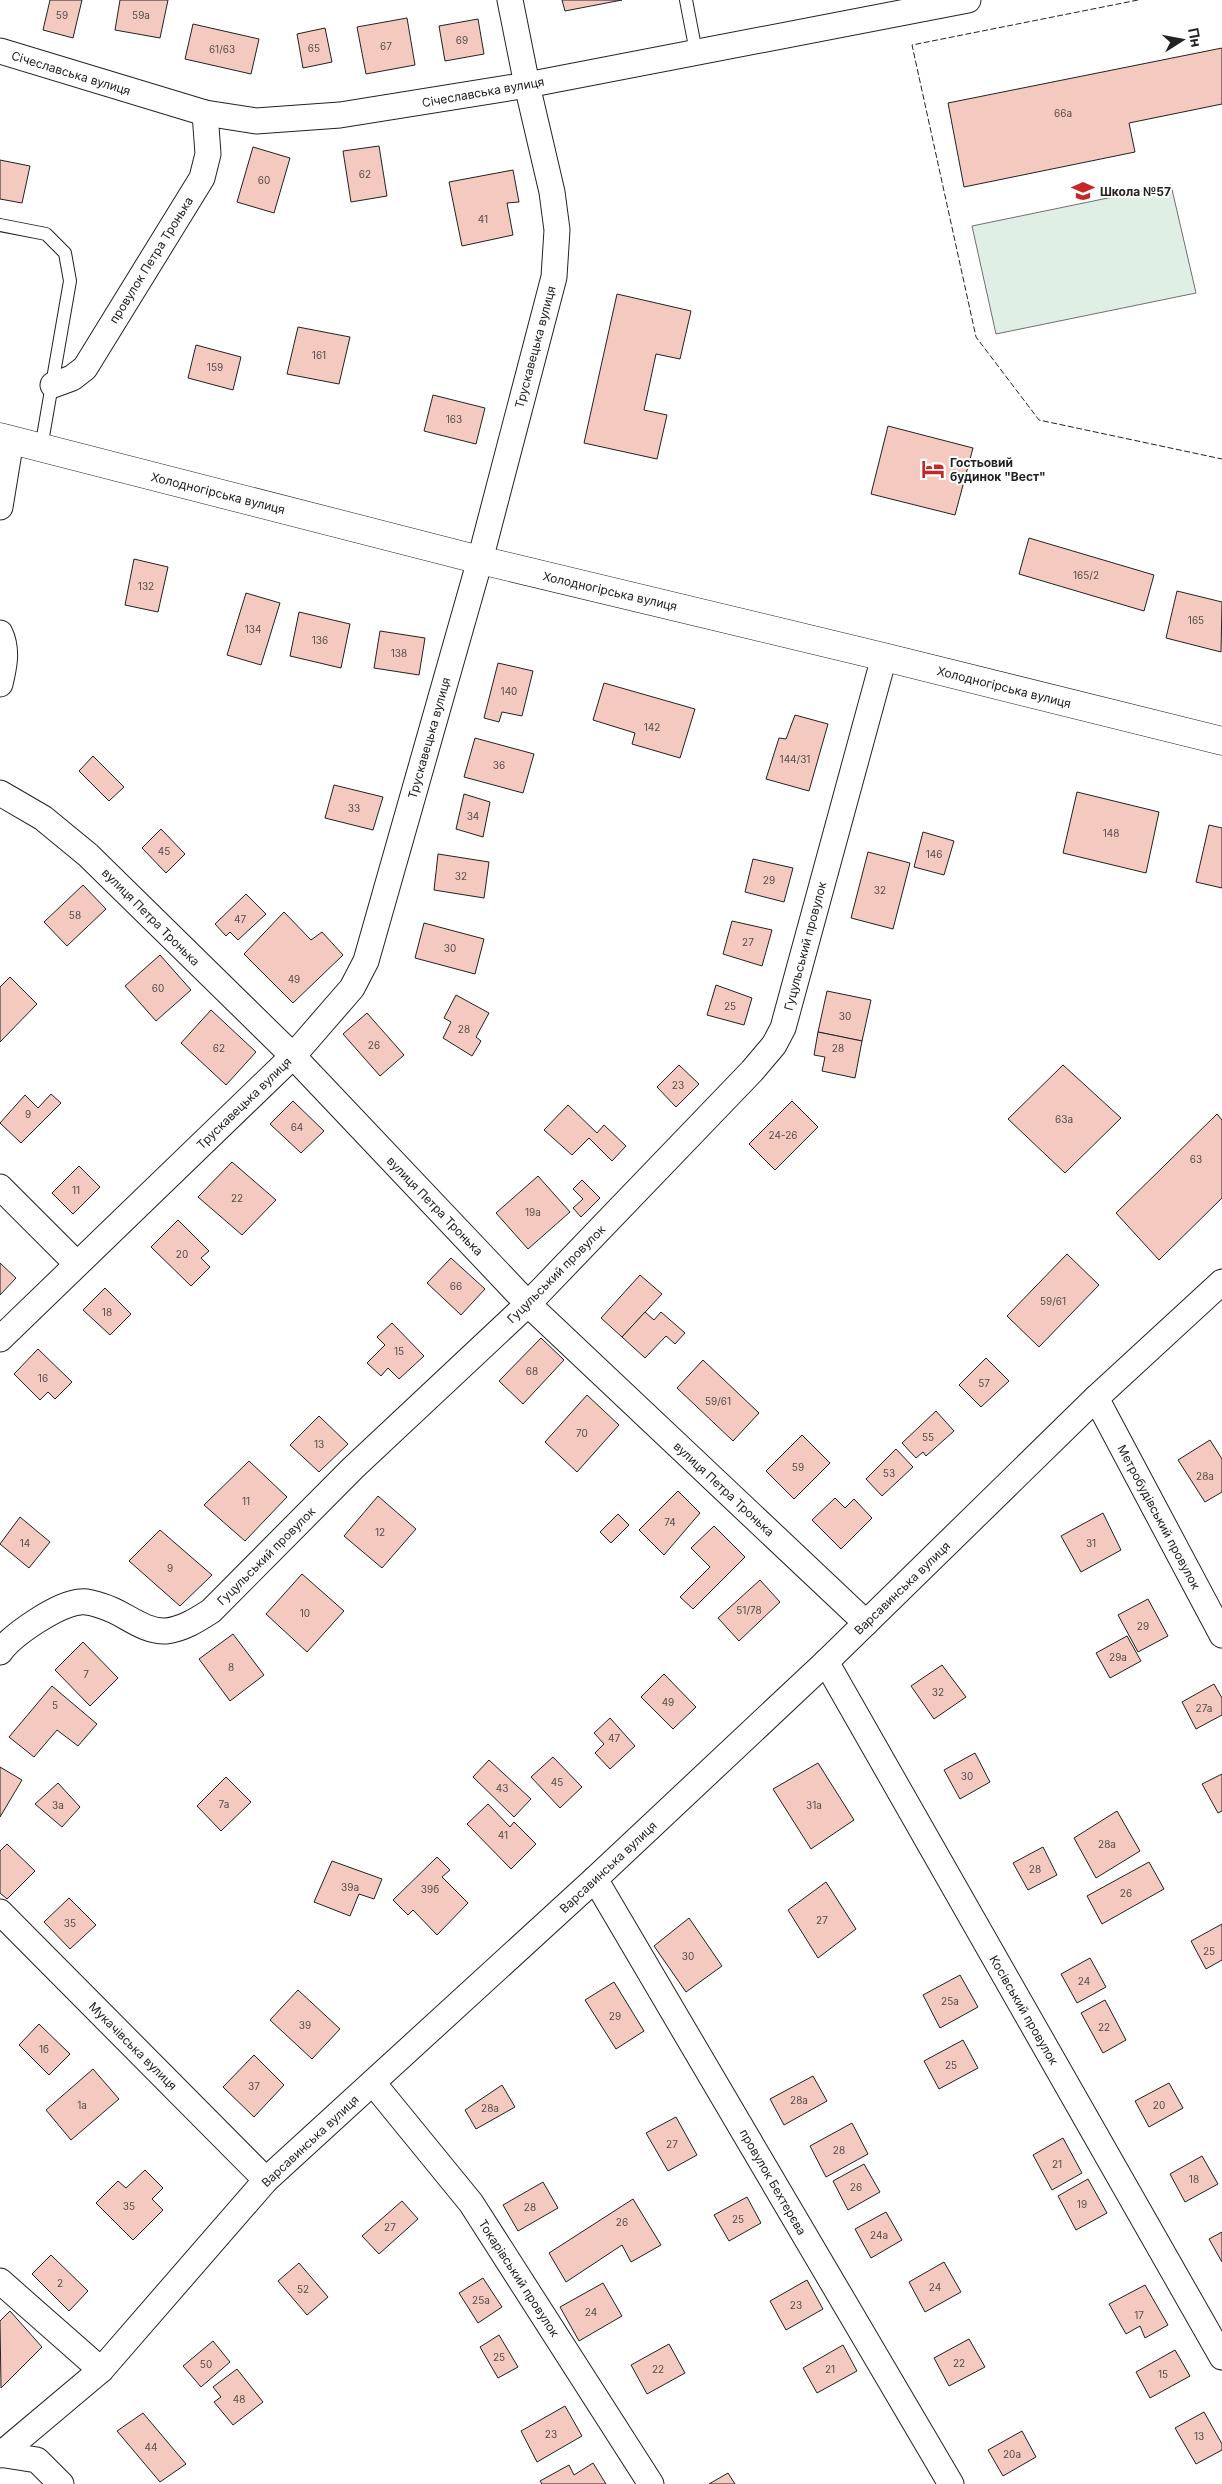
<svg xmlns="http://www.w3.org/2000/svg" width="1222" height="2484" font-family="Inter,sans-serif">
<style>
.green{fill:#e0efe3;stroke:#6f6f6f}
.building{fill:#f3c9c0;stroke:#222}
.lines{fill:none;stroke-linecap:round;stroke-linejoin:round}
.service-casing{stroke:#222;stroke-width:14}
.minor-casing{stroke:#222;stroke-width:27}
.secondary-casing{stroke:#222;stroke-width:29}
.service{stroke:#fff;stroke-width:12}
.minor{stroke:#fff;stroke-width:25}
.secondary{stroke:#fff;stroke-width:28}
.fence{stroke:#222;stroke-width:1;stroke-dasharray:6 2.5;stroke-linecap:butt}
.labels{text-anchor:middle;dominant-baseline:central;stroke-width:4;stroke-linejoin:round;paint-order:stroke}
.number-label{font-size:10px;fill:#564c4a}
.street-label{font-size:12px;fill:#222;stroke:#fff}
.poi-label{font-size:12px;font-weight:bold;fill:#222;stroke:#fff;text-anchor:start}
</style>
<rect width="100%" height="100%" fill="#fff"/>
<path class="green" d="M1171,185L1196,293L996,334L972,226Z"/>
<g class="building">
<path d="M50,0H82L73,38L43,30Z"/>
<path d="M120,0H168L160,38L115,30Z"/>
<path d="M562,0H622L565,11Z"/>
<path d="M407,18L415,65L366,74L357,27Z"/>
<path d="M478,19L484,54L445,61L439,26Z"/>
<path d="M193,24L259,39L251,74L185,59Z"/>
<path d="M325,28L332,62L303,68L297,34Z"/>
<path d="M1222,48V104L1129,123L1135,152L964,187L948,103Z"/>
<path d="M379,146L387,196L351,202L343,151Z"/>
<path d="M253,147L290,158L274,213L237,202Z"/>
<path d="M0,160L30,166L22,203L0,199Z"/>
<path d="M513,170L519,202L507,203L513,235L462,246L449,182Z"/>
<path d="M617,294L691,311L680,359L656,354L644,410L667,415L657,459L584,443Z"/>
<path d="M298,327L350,337L339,384L287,374Z"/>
<path d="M196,345L241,357L233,390L188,378Z"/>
<path d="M433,395L485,408L476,444L424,431Z"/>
<path d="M888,426L973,448L955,515L871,494Z"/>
<path d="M1029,538L1154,575L1144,611L1019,574Z"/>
<path d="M134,559L168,567L158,612L125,605Z"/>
<path d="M1177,591L1222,602L1221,652L1166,638Z"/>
<path d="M246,593L280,603L261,665L227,655Z"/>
<path d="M299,612L350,624L341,668L290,656Z"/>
<path d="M380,631L425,638L419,675L374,668Z"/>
<path d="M498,663L533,671L522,716L502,712L499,722L484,718Z"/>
<path d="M604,683L695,709L680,758L632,744L635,733L593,720Z"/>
<path d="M795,715L828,724L809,791L766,779L779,738L786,739Z"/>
<path d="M475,738L534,754L523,793L464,777Z"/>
<path d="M93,756L124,787L109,801L79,771Z"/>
<path d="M334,785L383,797L373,830L325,818Z"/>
<path d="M1077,792L1159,812L1146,873L1063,853Z"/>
<path d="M464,794L490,802L483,837L456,829Z"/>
<path d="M1209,825L1222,828V888L1196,882Z"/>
<path d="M161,829L185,854L166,873L142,848Z"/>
<path d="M923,832L954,841L944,875L914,867Z"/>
<path d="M868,852L910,863L893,929L851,918Z"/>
<path d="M438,854L489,862L484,898L434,890Z"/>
<path d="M753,859L793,868L784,902L745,892Z"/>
<path d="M83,885L106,909L67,946L44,922Z"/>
<path d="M246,894L266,914L238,940L230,932L226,936L215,924Z"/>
<path d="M284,912L311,940L322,932L343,955L293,1003L244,954Z"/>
<path d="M732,921L772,930L762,966L723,954Z"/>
<path d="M424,923L484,939L475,974L415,958Z"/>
<path d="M160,955L191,990L156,1021L125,986Z"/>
<path d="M10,977L37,1004L0,1042V987Z"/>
<path d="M716,985L752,998L744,1025L707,1015Z"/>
<path d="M827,991L871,1000L862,1041L818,1032Z"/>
<path d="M456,995L489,1013L476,1037L481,1041L472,1056L443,1038L451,1022L444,1018Z"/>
<path d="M211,1010L256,1052L226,1085L181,1043Z"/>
<path d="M367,1013L404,1055L380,1076L343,1034Z"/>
<path d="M818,1032L862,1041L855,1078L822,1071L825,1057L814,1055Z"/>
<path d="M679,1065L699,1084L676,1107L657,1087Z"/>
<path d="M1063,1065L1121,1118L1065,1173L1008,1119Z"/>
<path d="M51,1094L61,1103L21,1143L0,1123L25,1095L38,1108Z"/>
<path d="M293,1101L324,1131L301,1153L270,1124Z"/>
<path d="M792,1101L818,1127L775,1170L749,1144Z"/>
<path d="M568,1105L597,1133L604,1125L626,1146L612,1161L589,1138L572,1155L544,1130Z"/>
<path d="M1217,1114L1222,1120V1198L1159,1260L1116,1213Z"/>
<path d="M232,1162L276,1200L242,1235L198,1197Z"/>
<path d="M79,1166L100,1187L73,1214L52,1193Z"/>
<path d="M538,1176L570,1212L528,1249L496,1213Z"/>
<path d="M582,1180L600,1198L581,1217L573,1208L583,1199L573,1189Z"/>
<path d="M178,1220L209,1251L201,1258L210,1267L191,1286L151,1247Z"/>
<path d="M1067,1254L1099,1285L1039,1347L1007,1316Z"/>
<path d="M451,1258L485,1289L461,1315L427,1283Z"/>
<path d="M0,1263L16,1278L0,1295Z"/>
<path d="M640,1275L662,1294L622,1337L601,1318Z"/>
<path d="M105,1288L131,1314L110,1335L83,1310Z"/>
<path d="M645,1312L654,1320L661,1312L685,1333L675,1344L666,1336L645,1358L622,1337Z"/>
<path d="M392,1323L424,1356L399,1379L388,1368L381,1376L367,1363L385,1345L377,1337Z"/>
<path d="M541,1338L564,1360L523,1404L499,1381Z"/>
<path d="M38,1349L72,1382L55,1399L48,1392L40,1400L14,1374Z"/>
<path d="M986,1358L1009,1381L981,1407L959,1385Z"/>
<path d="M703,1360L759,1413L733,1441L677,1388Z"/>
<path d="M587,1395L619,1425L577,1472L545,1442Z"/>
<path d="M936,1411L954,1431L926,1456L923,1452L916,1458L902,1443Z"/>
<path d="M319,1416L348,1444L319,1472L290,1445Z"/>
<path d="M802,1435L830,1463L794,1499L766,1471Z"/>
<path d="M1210,1440L1222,1459V1492L1205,1502L1178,1460Z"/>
<path d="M896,1449L913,1467L882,1496L866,1479Z"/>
<path d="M249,1461L287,1497L245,1541L204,1505Z"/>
<path d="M678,1491L700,1513L664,1555L639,1530Z"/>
<path d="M378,1496L416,1529L382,1568L344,1536Z"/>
<path d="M835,1498L845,1508L854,1499L872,1518L841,1549L812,1520Z"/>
<path d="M1103,1513L1121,1550L1081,1572L1061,1536Z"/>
<path d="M618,1514L629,1525L611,1543L600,1532Z"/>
<path d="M20,1517L50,1542L29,1568L0,1544Z"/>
<path d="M714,1526L745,1557L693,1609L680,1597L710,1567L691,1548Z"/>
<path d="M160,1530L212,1575L180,1606L129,1561Z"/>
<path d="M302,1574L344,1611L307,1652L266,1614Z"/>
<path d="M760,1580L780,1602L739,1641L718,1618Z"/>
<path d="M1148,1599L1168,1636L1138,1652L1118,1615Z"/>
<path d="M233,1634L264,1675L230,1701L199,1659Z"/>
<path d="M1127,1636L1141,1661L1110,1678L1096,1653Z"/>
<path d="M83,1642L118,1678L90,1706L55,1670Z"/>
<path d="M942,1665L966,1697L934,1719L911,1686Z"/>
<path d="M664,1674L696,1707L673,1729L641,1697Z"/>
<path d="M1214,1684L1222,1698V1715L1196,1729L1182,1702Z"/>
<path d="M52,1686L97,1724L78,1746L57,1730L34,1757L9,1737Z"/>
<path d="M610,1718L635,1746L610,1769L595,1753L604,1744L594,1733Z"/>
<path d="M975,1753L990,1782L960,1799L944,1770Z"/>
<path d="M553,1757L582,1787L560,1808L531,1777Z"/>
<path d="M489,1760L531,1799L514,1817L473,1777Z"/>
<path d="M818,1763L854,1820L811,1849L773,1789Z"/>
<path d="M0,1767L22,1780L0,1817Z"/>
<path d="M1222,1774V1811L1218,1813L1202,1784Z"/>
<path d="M226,1777L251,1802L221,1831L197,1806Z"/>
<path d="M58,1783L80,1807L62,1827L35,1804Z"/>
<path d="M488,1804L510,1827L514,1822L536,1844L511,1869L467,1824Z"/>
<path d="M1117,1811L1140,1851L1096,1878L1074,1838Z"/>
<path d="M7,1844L35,1871L7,1899L0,1893V1851Z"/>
<path d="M1043,1847L1057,1875L1028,1890L1013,1863Z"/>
<path d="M437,1857L450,1870L442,1877L468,1903L437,1935L413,1910L408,1915L393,1900Z"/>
<path d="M332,1861L382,1879L374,1899L359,1894L350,1916L314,1902Z"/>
<path d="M1149,1862L1164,1889L1102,1924L1087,1896Z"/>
<path d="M826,1882L856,1929L818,1958L788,1910Z"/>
<path d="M69,1898L96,1925L70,1949L44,1922Z"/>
<path d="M689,1918L722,1966L686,1992L654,1946Z"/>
<path d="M1222,1924V1960L1206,1969L1191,1941Z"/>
<path d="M1090,1958L1106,1987L1077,2003L1061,1974Z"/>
<path d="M960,1975L978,2007L940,2028L923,1995Z"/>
<path d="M614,1982L644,2031L616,2049L585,2000Z"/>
<path d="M298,1990L340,2029L312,2059L270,2020Z"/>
<path d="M1105,2000L1126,2040L1103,2053L1081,2013Z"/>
<path d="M39,2024L70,2054L49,2075L19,2045Z"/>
<path d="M963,2040L978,2068L939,2089L924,2061Z"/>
<path d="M254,2055L284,2085L254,2117L223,2087Z"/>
<path d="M93,2069L119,2099L71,2140L46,2110Z"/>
<path d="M813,2076L827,2101L784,2125L770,2099Z"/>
<path d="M1169,2083L1183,2108L1149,2127L1135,2101Z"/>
<path d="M502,2085L515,2107L476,2129L465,2110Z"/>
<path d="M676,2117L697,2155L668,2171L646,2133Z"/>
<path d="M852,2123L868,2154L826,2177L810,2146Z"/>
<path d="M1063,2138L1082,2173L1052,2190L1033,2155Z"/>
<path d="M1202,2156L1218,2184L1185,2202L1170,2174Z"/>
<path d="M864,2164L880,2192L848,2210L833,2181Z"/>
<path d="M145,2170L163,2188L152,2199L163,2210L133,2240L96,2203L118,2181L126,2188Z"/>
<path d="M1088,2179L1107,2213L1076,2230L1058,2196Z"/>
<path d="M543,2182L558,2208L518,2231L503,2205Z"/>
<path d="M747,2197L761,2223L729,2241L714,2215Z"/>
<path d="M633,2199L661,2245L631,2262L622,2245L566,2282L549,2253Z"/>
<path d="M402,2201L418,2219L379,2254L362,2236Z"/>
<path d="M886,2212L902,2240L871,2258L855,2229Z"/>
<path d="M1222,2232V2262L1209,2239Z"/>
<path d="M51,2255L88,2291L69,2311L32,2274Z"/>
<path d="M944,2262L961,2292L925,2312L909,2282Z"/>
<path d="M299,2263L328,2297L307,2315L278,2281Z"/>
<path d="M483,2278L502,2307L478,2323L459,2293Z"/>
<path d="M807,2280L823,2309L786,2330L770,2301Z"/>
<path d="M603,2283L622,2316L579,2341L560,2307Z"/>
<path d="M1145,2285L1168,2325L1145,2338L1140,2326L1126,2334L1109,2304Z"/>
<path d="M10,2311L42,2347L1,2388L0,2321Z"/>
<path d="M499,2335L518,2367L498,2378L480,2347Z"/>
<path d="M969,2339L985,2367L949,2386L934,2358Z"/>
<path d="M213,2341L230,2362L201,2387L183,2366Z"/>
<path d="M669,2344L685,2373L647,2394L631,2365Z"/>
<path d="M843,2345L857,2371L817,2393L803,2368Z"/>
<path d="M1175,2350L1190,2376L1150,2398L1136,2372Z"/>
<path d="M237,2369L263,2402L233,2425L214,2402L221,2397L213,2387Z"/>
<path d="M565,2406L582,2436L537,2462L521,2431Z"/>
<path d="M1204,2412L1222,2444V2450L1196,2464L1175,2428Z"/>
<path d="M143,2413L186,2464L160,2482L117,2431Z"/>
<path d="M1022,2431L1036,2457L1003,2476L988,2450Z"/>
<path d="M593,2463L606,2484H542L540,2481L569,2465L574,2475Z"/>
<path d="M728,2473L735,2484H709Z"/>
</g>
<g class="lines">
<defs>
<g id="service">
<path d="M686,0L696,52"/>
<path d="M0,225L46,234L65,253L70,281L41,448"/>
</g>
<g id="minor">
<path d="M0,51L205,113L256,121L340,115L527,85L968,0"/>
<path d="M53,385L72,378L85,368L202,178L208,154L205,113"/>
<path d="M0,507L11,440"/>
<path d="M0,633C8,650 4,667 0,684"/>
<path d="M0,793L43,818L88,855L293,1056L528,1304L866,1623"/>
<path d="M0,1187L77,1264"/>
<path d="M0,1339L293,1056L352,988L366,961L480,560L554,277L557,230L552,192L527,85L510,0"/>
<path d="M1096,1398L1222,1635"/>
<path d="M0,1652C13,1634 58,1604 80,1602C86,1601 97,1604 102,1606C124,1612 142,1632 166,1631C183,1629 197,1620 211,1611L353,1468L528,1304L752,1071L774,1045L783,1028L884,657"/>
<path d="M826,1662L1222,2357"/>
<path d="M595,1879L951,2484"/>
<path d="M0,1912L266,2180"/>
<path d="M373,2083L471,2203L651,2484"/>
<path d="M0,2281L101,2370"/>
<path d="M0,2454L37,2460L61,2484"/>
<path d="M0,2455L101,2370L266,2180L595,1879L826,1662L1096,1398L1222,1282"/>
</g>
<path id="secondary" d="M0,437L480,560L884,657L1222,741"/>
</defs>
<use href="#service" class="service-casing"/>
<use href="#minor" class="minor-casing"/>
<use href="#secondary" class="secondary-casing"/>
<use href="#service" class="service"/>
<use href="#minor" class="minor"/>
<use href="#secondary" class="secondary"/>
<path class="fence" d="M1138,0L912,45L976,337L1039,420L1222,459"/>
</g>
<defs>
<symbol id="school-bare" viewBox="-9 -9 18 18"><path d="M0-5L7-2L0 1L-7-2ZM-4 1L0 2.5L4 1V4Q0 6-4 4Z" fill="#c62828" stroke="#fff" stroke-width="2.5" paint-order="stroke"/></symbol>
<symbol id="hotel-bare" viewBox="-9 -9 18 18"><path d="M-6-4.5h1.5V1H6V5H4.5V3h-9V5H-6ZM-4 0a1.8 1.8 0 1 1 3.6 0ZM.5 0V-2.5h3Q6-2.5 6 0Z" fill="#c62828" stroke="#fff" stroke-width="2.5" paint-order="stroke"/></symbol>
</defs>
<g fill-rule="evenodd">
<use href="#school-bare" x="1067" y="175" width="32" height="32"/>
<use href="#hotel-bare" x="917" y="453" width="32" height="32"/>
</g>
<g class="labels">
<g class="number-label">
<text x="62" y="15">59</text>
<text x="141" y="15">59а</text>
<text x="462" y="40">69</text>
<text x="386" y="46">67</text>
<text x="314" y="48">65</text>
<text x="222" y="49">61/63</text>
<text x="1063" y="113">66а</text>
<text x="365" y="174">62</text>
<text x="264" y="180">60</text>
<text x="483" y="219">41</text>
<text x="319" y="355">161</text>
<text x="215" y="367">159</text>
<text x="454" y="419">163</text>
<text x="1086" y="575">165/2</text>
<text x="146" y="586">132</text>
<text x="1196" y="620">165</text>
<text x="253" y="629">134</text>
<text x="320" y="640">136</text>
<text x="399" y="653">138</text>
<text x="509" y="691">140</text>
<text x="652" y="727">142</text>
<text x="795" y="759">144/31</text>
<text x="499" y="765">36</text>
<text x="354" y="808">33</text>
<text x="473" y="816">34</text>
<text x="1111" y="833">148</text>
<text x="164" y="851">45</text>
<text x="934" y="854">146</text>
<text x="461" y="876">32</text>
<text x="769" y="880">29</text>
<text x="880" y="890">32</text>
<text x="75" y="915">58</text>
<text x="240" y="919">47</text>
<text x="748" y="942">27</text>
<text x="450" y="948">30</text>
<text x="294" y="979">49</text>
<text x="158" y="988">60</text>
<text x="730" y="1006">25</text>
<text x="845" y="1016">30</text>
<text x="464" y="1029">28</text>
<text x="374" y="1045">26</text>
<text x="219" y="1048">62</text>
<text x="838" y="1048">28</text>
<text x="678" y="1085">23</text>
<text x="28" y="1114">9</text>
<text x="1064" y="1119">63а</text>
<text x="297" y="1127">64</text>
<text x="783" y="1135">24-26</text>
<text x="1196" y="1159">63</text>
<text x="76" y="1190">11</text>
<text x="237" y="1198">22</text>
<text x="533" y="1212">19а</text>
<text x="182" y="1254">20</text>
<text x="456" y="1286">66</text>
<text x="1053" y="1301">59/61</text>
<text x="107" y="1312">18</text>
<text x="399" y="1351">15</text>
<text x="532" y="1371">68</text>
<text x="43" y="1378">16</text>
<text x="984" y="1383">57</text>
<text x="718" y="1401">59/61</text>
<text x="582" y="1433">70</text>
<text x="928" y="1437">55</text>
<text x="319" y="1444">13</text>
<text x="798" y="1467">59</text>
<text x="889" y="1473">53</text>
<text x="1205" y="1476">28а</text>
<text x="246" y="1501">11</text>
<text x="670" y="1522">74</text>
<text x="380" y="1532">12</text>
<text x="25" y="1543">14</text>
<text x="1091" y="1543">31</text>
<text x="170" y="1568">9</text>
<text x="749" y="1610">51/78</text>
<text x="305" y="1613">10</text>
<text x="1143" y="1626">29</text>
<text x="1118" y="1657">29а</text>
<text x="231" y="1667">8</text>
<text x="86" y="1674">7</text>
<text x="938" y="1692">32</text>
<text x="668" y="1702">49</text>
<text x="55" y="1705">5</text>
<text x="1204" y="1708">27а</text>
<text x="614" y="1738">47</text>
<text x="967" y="1776">30</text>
<text x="557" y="1782">45</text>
<text x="502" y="1788">43</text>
<text x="224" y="1804">7а</text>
<text x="58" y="1805">3а</text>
<text x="814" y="1805">31а</text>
<text x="503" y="1835">41</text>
<text x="1107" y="1844">28а</text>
<text x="1035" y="1869">28</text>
<text x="350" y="1887">39а</text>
<text x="430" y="1889">39б</text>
<text x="1126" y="1893">26</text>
<text x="822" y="1920">27</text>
<text x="70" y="1923">35</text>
<text x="1209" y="1951">25</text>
<text x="688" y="1956">30</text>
<text x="1084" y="1981">24</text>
<text x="950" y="2001">25а</text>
<text x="615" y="2016">29</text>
<text x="305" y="2025">39</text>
<text x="1104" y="2027">22</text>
<text x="44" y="2049">1б</text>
<text x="951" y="2065">25</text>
<text x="254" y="2086">37</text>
<text x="799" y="2100">28а</text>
<text x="82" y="2105">1а</text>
<text x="1159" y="2105">20</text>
<text x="490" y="2108">28а</text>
<text x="672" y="2144">27</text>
<text x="839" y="2150">28</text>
<text x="1057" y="2164">21</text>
<text x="1194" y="2179">18</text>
<text x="856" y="2187">26</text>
<text x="1082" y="2204">19</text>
<text x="129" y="2206">35</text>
<text x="530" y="2207">28</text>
<text x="738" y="2219">25</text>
<text x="622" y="2222">26</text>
<text x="390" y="2227">27</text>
<text x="879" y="2235">24а</text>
<text x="60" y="2283">2</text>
<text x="935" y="2287">24</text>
<text x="303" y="2289">52</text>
<text x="481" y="2300">25а</text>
<text x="796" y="2305">23</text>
<text x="591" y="2312">24</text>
<text x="1139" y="2315">17</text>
<text x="499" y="2357">25</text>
<text x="959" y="2363">22</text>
<text x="206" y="2364">50</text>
<text x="658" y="2369">22</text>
<text x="830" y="2369">21</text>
<text x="1163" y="2374">15</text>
<text x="239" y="2399">48</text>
<text x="551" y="2434">23</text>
<text x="1199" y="2436">13</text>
<text x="151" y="2447">44</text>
<text x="1012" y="2454">20а</text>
</g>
<g class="street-label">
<text transform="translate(71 73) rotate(17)">Січеславська вулиця</text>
<text transform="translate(483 92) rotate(-10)">Січеславська вулиця</text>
<text transform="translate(151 260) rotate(-58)">провулок Петра Тронька</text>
<text transform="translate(535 347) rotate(-75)">Трускавецька вулиця</text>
<text transform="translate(218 493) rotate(14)">Холодногірська вулиця</text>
<text transform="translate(610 591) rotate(13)">Холодногірська вулиця</text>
<text transform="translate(1004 687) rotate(14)">Холодногірська вулиця</text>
<text transform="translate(429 738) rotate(-74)">Трускавецька вулиця</text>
<text transform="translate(151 917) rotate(45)">вулиця Петра Тронька</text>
<text transform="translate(805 946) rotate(-75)">Гуцульський провулок</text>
<text transform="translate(244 1103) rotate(-44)">Трускавецька вулиця</text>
<text transform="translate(435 1206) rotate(46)">вулиця Петра Тронька</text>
<text transform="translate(556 1274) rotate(-45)">Гуцульський провулок</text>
<text transform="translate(724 1489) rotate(43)">вулиця Петра Тронька</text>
<text transform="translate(1159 1517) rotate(62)">Метробудівський провулок</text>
<text transform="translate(266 1556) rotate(-45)">Гуцульський провулок</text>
<text transform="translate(902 1588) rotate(-44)">Варсавинська вулиця</text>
<text transform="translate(608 1867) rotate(-43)">Варсавинська вулиця</text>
<text transform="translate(1024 2010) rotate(60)">Косівський провулок</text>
<text transform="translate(133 2046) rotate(45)">Мукачівська вулиця</text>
<text transform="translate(310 2141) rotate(-43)">Варсавинська вулиця</text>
<text transform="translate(773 2182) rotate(60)">провулок Бехтерєва</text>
<text transform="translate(519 2278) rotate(57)">Токарівський провулок</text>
</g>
<g class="poi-label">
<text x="1100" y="191">Школа №57</text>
<text x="950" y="462">Гостьовий<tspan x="950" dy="14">будинок "Вест"</tspan></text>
</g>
</g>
<g transform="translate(1182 40) rotate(79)" stroke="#ffffff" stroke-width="4" paint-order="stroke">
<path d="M0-4L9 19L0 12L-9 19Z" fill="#222222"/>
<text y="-8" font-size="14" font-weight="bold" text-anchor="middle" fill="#222222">Пн</text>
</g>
</svg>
